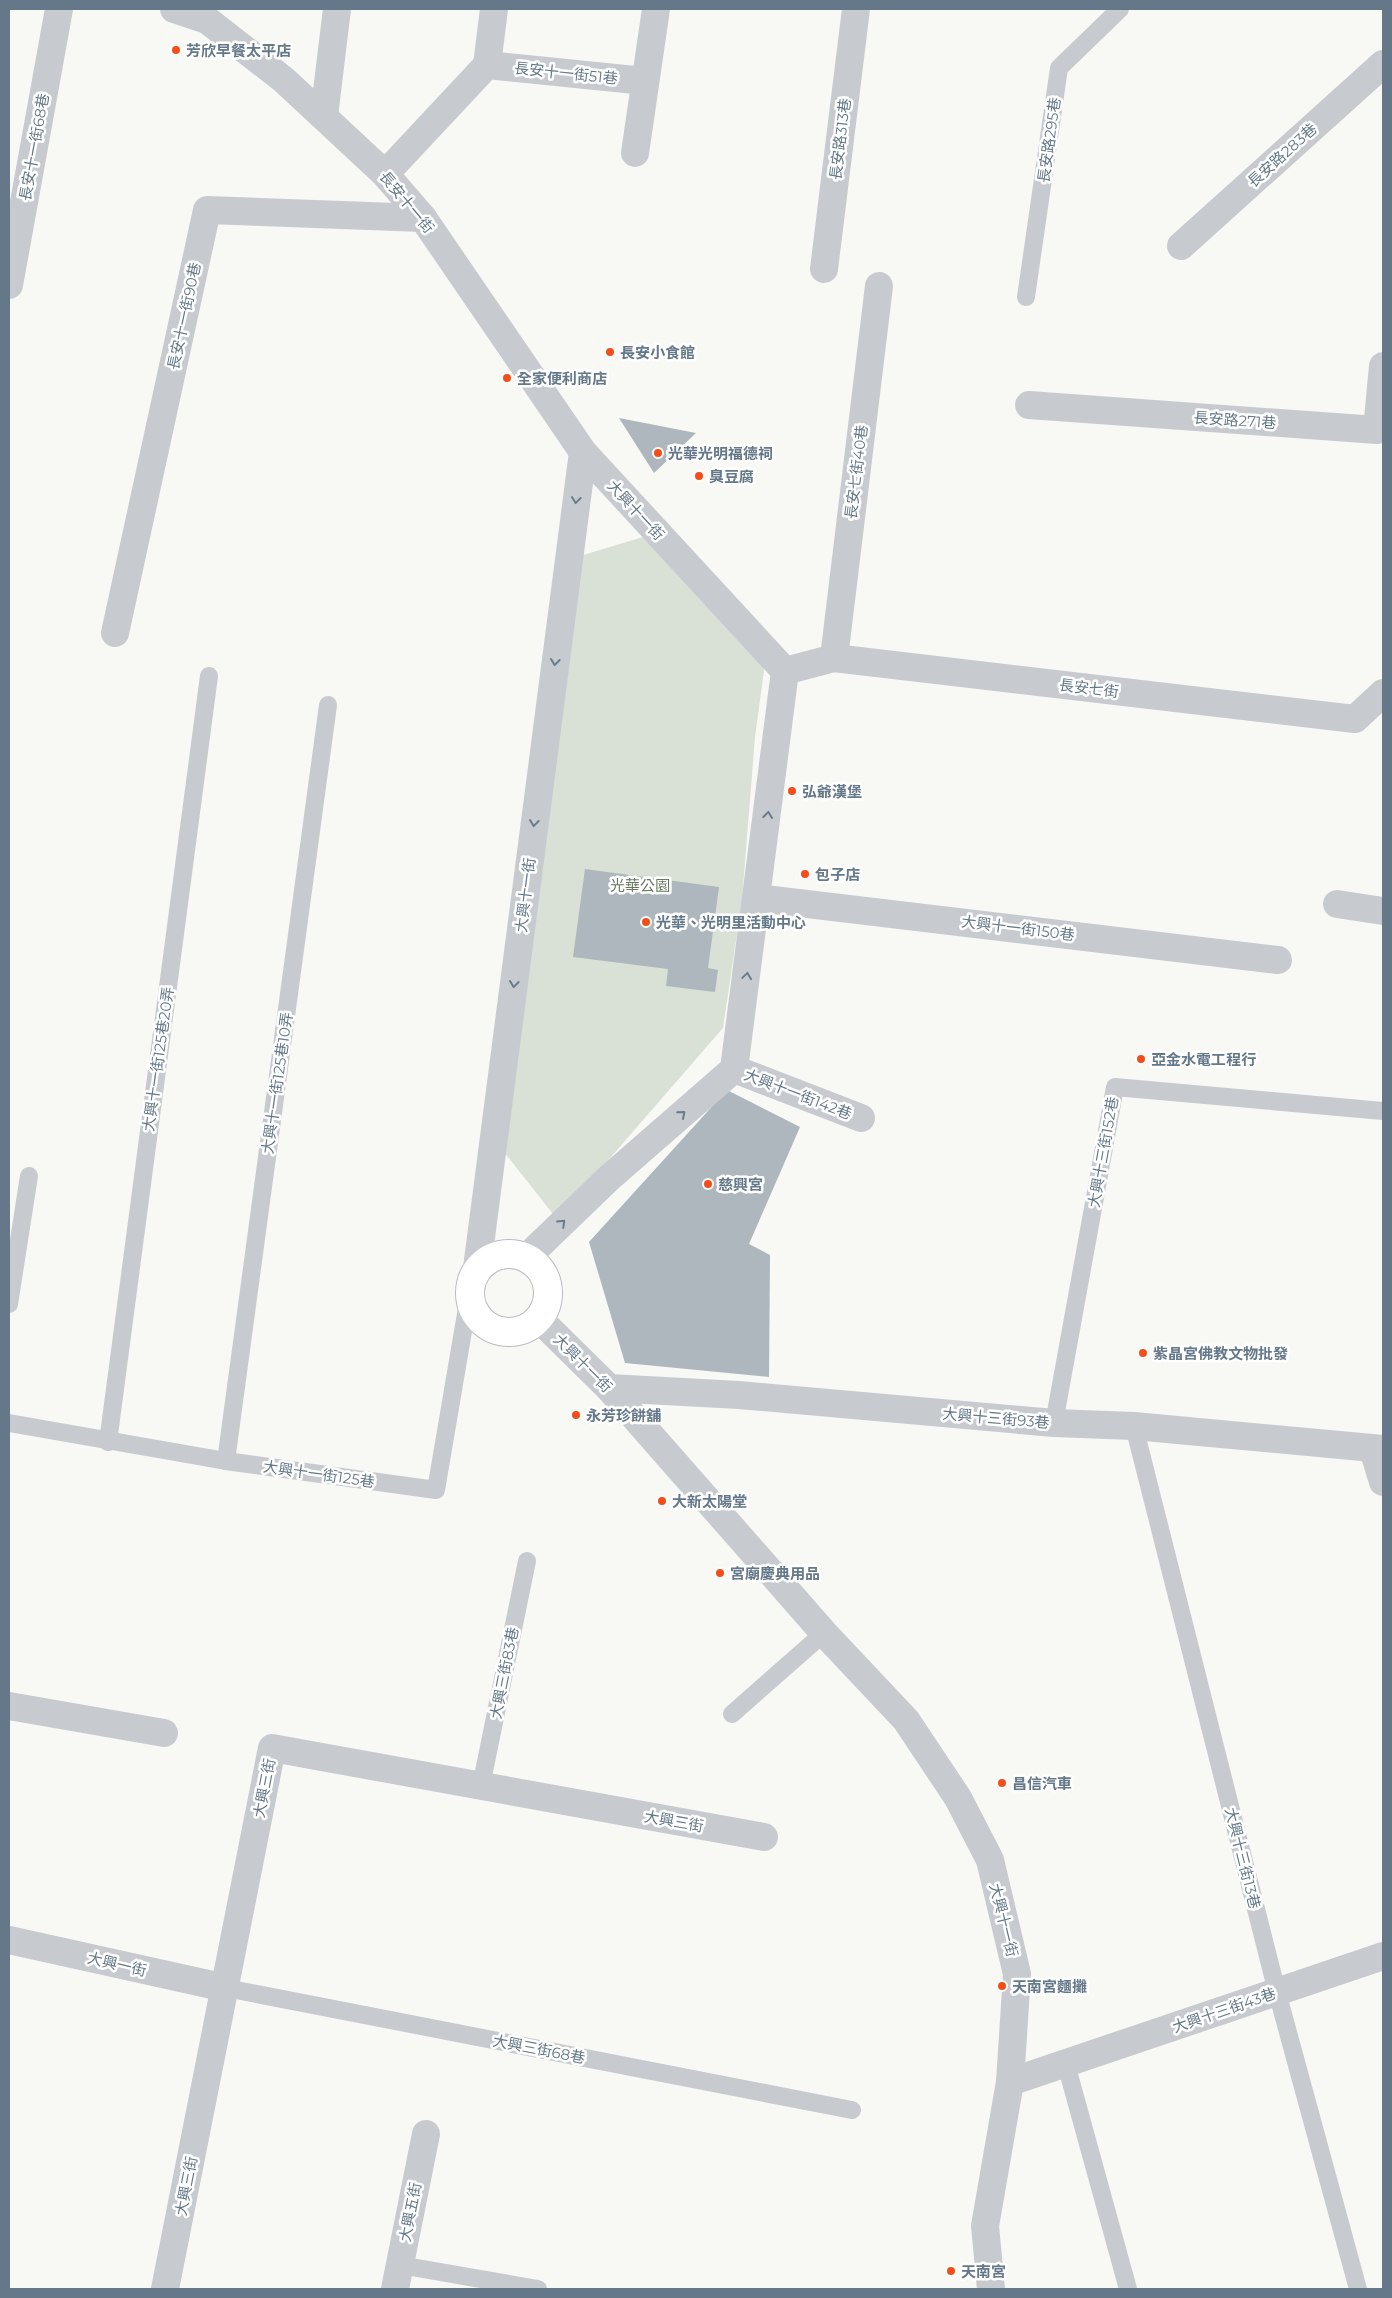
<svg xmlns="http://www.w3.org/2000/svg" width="1392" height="2298" font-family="Montserrat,'Noto Sans TC',sans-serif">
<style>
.green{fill:#d9e0d5}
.building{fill:#aeb7bd}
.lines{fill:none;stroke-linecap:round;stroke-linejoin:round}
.secondary-casing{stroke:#b7bdc2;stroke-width:30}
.lane{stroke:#c7cbcf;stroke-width:18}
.street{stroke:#c7cbcf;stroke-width:28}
.secondary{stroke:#fff;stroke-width:28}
.oneway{stroke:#697c8c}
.poi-dot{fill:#f54d17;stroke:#fff;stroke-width:2}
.labels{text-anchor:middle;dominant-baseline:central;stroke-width:5;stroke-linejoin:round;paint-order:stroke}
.poi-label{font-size:15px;font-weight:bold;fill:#647889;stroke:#fff;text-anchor:start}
.street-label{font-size:15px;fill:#647889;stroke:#fff}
.park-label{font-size:15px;fill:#657a5f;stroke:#fff}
</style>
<rect width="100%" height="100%" fill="#f8f8f5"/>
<path class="green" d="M643,537L766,656L755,737L742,900L723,1028L557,1219L500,1147L580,556Z"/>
<g class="building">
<path d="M619,418L696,433L654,473Z"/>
<path d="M585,869L719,887L708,968L718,970L715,992L666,986L668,969L573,957Z"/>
<path d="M727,1090L800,1127L749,1244L770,1255L769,1377L625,1363L589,1242Z"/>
</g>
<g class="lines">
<defs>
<circle id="secondary" cx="509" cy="1293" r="39"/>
</defs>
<use href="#secondary" class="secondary-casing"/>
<g class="lane">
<path d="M1026,297L1059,68L1120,9"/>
<path d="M9,1304L29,1176"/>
<path d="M9,1423L226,1461L436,1490L469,1296"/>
<path d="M1054,1423L1115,1087L1383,1111"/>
<path d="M1134,1426L1277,1992L1358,2289"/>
<path d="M108,1442L209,676"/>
<path d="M226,1461L328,705"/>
<path d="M732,1714L824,1633"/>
<path d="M481,1786L527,1561"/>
<path d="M226,1988L852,2110"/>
<path d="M1066,2064L1128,2289"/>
<path d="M400,2265L538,2289"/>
</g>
<g class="street">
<path d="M174,9L207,20L284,80L385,174L423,218L583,452L785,671L734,1069L609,1178L527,1257"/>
<path d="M487,65L494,9"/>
<path d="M324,116L337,9"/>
<path d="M635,153L656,9"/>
<path d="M385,174L487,65L645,81"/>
<path d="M1181,246L1383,64"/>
<path d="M824,269L856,9"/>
<path d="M9,285L59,9"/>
<path d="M1029,405L1377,430L1383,366"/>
<path d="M115,633L207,210L423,218"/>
<path d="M834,658L879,286"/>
<path d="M785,671L834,658L1355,719L1383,693"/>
<path d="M757,898L1278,960"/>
<path d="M1337,904L1383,911"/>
<path d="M734,1069L861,1118"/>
<path d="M477,1268L583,452"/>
<path d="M539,1319L609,1388L824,1633L906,1720L958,1798L990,1860L1017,1974L1010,2082L985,2226L991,2289"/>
<path d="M609,1388L739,1395L1054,1423L1134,1426L1383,1449"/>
<path d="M1373,1449L1383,1482"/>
<path d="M9,1706L164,1733"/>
<path d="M9,1940L226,1988"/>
<path d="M1010,2082L1383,1956"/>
<path d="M165,2289L272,1748L764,1837"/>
<path d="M395,2289L426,2134"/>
</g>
<use href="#secondary" class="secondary"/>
</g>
<defs><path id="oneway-chevron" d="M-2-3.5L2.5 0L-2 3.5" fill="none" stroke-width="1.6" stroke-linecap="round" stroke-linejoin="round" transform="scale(1.25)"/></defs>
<g class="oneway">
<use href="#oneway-chevron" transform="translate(576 500) rotate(97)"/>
<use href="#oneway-chevron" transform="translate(555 662) rotate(97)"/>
<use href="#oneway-chevron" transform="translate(768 815) rotate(-83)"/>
<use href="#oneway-chevron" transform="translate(534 823) rotate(97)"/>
<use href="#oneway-chevron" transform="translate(747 976) rotate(-82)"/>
<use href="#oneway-chevron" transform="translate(514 984) rotate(97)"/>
<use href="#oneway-chevron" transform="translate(682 1114) rotate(-41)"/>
<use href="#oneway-chevron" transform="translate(562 1223) rotate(-44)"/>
</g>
<g class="poi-dot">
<circle cx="176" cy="50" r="5"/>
<circle cx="610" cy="352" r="5"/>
<circle cx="507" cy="378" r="5"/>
<circle cx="658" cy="453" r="5"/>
<circle cx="699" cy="476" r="5"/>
<circle cx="792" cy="791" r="5"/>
<circle cx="805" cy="874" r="5"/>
<circle cx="646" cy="922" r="5"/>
<circle cx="1141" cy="1059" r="5"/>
<circle cx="708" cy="1184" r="5"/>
<circle cx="1143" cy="1353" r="5"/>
<circle cx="576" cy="1415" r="5"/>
<circle cx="662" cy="1501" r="5"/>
<circle cx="720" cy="1573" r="5"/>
<circle cx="1002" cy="1783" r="5"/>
<circle cx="1002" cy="1986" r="5"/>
<circle cx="951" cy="2271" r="5"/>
</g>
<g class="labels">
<g class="poi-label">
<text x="186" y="50">芳欣早餐太平店</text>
<text x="620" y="352">長安小食館</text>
<text x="517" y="378">全家便利商店</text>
<text x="668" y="453">光華光明福德祠</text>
<text x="709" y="476">臭豆腐</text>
<text x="802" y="791">弘爺漢堡</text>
<text x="815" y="874">包子店</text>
<text x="656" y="922">光華、光明里活動中心</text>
<text x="1151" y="1059">亞金水電工程行</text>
<text x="718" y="1184">慈興宮</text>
<text x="1153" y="1353">紫晶宮佛教文物批發</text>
<text x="586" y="1415">永芳珍餅舖</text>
<text x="672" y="1501">大新太陽堂</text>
<text x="730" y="1573">宮廟慶典用品</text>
<text x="1012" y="1783">昌信汽車</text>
<text x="1012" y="1986">天南宮麵攤</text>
<text x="961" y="2271">天南宮</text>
</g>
<g class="street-label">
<text transform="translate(566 73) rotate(6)">長安十一街51巷</text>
<text transform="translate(840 139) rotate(-83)">長安路313巷</text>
<text transform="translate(1049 140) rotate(-82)">長安路295巷</text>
<text transform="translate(34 147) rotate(-80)">長安十一街68巷</text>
<text transform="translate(1282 155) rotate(-42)">長安路283巷</text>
<text transform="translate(407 202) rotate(50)">長安十一街</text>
<text transform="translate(184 316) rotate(-78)">長安十一街90巷</text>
<text transform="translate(1235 420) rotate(4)">長安路271巷</text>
<text transform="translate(856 472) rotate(-83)">長安七街40巷</text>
<text transform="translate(636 510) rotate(47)">大興十一街</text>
<text transform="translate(1089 688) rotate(7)">長安七街</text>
<text transform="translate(525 895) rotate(-83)">大興十一街</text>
<text transform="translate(1018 928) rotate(7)">大興十一街150巷</text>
<text transform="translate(158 1059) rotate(-82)">大興十一街125巷20弄</text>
<text transform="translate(277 1083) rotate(-82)">大興十一街125巷10弄</text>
<text transform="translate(798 1094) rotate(21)">大興十一街142巷</text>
<text transform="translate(1103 1152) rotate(-80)">大興十三街152巷</text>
<text transform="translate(583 1363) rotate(45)">大興十一街</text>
<text transform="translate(996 1418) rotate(5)">大興十三街93巷</text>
<text transform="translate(319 1474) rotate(8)">大興十一街125巷</text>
<text transform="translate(504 1673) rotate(-79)">大興三街83巷</text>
<text transform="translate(264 1788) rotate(-79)">大興三街</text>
<text transform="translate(674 1821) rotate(10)">大興三街</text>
<text transform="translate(1243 1858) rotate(76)">大興十三街13巷</text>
<text transform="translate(1004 1920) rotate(76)">大興十一街</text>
<text transform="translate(117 1964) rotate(13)">大興一街</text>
<text transform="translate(1224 2010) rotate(-19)">大興十三街43巷</text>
<text transform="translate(539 2049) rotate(11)">大興三街68巷</text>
<text transform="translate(186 2186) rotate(-79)">大興三街</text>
<text transform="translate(410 2212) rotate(-79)">大興五街</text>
</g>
<g class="park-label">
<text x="640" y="885">光華公園</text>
</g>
</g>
<rect width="1392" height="2298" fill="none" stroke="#647889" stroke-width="20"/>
</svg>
